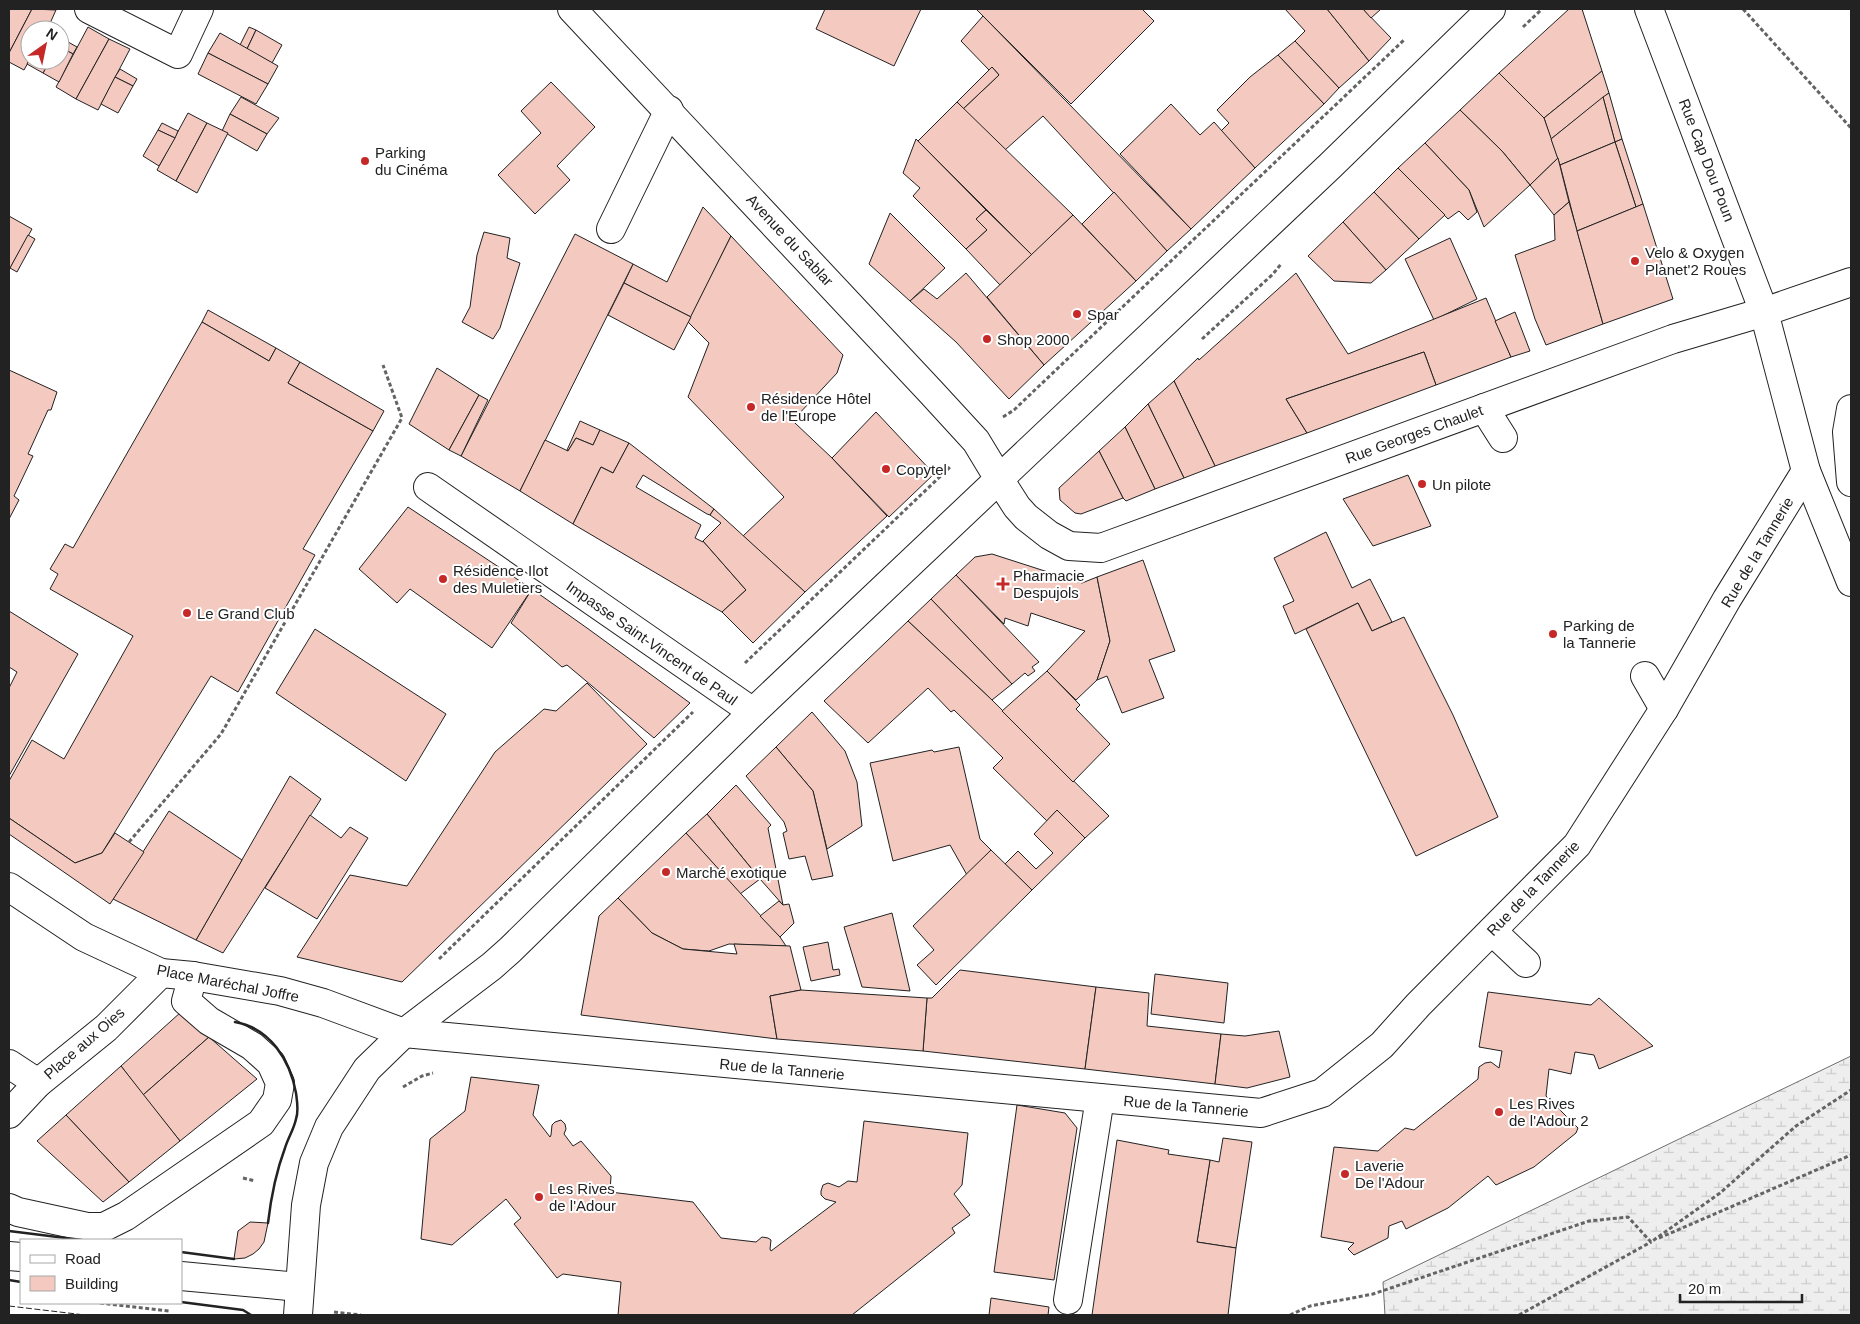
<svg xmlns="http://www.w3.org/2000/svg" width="1860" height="1324" font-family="Arial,sans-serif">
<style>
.wetland{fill:url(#wetland-marsh);stroke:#6f6f6f}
.building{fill:#f3c9c0;stroke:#222}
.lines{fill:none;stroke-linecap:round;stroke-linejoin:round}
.minor-casing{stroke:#222;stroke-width:30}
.major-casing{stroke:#222;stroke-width:30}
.path{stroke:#646464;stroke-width:3;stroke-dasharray:4 2.5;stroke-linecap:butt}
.minor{stroke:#fff;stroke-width:28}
.major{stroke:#fff;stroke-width:28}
.fence{stroke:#222;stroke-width:1;stroke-dasharray:6 2.5;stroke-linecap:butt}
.wall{stroke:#222;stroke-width:2.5}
.poi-dot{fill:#c62828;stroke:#fff;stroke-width:2}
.labels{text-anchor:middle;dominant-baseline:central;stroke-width:4;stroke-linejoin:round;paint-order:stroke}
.poi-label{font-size:15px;fill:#222;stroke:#fff;text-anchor:start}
.street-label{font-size:15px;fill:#222;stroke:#fff}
</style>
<defs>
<pattern id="wetland-marsh" width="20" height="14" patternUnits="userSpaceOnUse" patternTransform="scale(1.25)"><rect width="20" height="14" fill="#eee"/><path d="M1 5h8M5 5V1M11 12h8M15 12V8" fill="none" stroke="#ccc"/></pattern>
</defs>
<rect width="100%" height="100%" fill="#fff"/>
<path class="wetland" d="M1851,1056V1315H1385L1383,1282Z"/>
<g class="building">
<path d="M9,9H32L9,53Z"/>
<path d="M32,9L56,10L47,30H30V59L24,70L9,62V53Z"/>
<path d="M825,9H921L894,66L816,29Z"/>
<path d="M976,9H1142L1154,21L1071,104Z"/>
<path d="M1285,9H1327L1369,61L1339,88L1295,41L1305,31Z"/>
<path d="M1327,9H1363L1391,38L1369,61Z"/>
<path d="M1363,9H1381L1371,18Z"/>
<path d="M1569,9H1582L1602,71L1544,118L1499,73Z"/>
<path d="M983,16L1191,229L1167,251L1043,116L1005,150L963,109L999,75L992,67L989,70L961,41Z"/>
<path d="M88,27L109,39L76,99L56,87Z"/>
<path d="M249,27L256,30L247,49L240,45Z"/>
<path d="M256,30L282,45L272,63L247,49Z"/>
<path d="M220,33L278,66L268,84L208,53Z"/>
<path d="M61,38L77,47L73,54L60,47Z"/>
<path d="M109,39L130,49L98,110L76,99Z"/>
<path d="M1295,41L1339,88L1324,104L1278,55Z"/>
<path d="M60,47L73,54L59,82L43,73L50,60H60Z"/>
<path d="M208,53L268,84L256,104L198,74Z"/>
<path d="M1278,55L1324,104L1255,168L1221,131L1229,123L1217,110L1250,77Z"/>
<path d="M30,59V60H50L43,73L27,64Z"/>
<path d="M992,67L999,75L963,109L957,102Z"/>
<path d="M120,69L137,79L133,86L115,77Z"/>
<path d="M1602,71L1609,93L1551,139L1544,118Z"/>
<path d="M1499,73L1544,118L1558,158L1530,185L1502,151L1460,110Z"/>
<path d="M115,77L133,86L118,113L101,104Z"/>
<path d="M551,82L595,127L557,166L570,180L535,214L498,175L541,133L521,111Z"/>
<path d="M1609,93L1622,139L1615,142L1603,97Z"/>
<path d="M241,97L279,118L267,134L230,114Z"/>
<path d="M1603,97L1615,142L1560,165L1551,139Z"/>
<path d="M957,102L1073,215L1032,255L918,141Z"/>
<path d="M1171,104L1200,135L1214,122L1255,168L1191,229L1120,154Z"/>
<path d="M1460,110L1502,151L1530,185L1484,227L1469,190L1425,143Z"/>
<path d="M188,113L207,123L176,181L157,170Z"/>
<path d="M230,114L267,134L257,151L222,131Z"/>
<path d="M162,123L178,131L175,138L158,130Z"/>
<path d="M207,123L228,133L197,193L176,181Z"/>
<path d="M158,130L175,138L159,166L143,156Z"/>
<path d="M916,139L986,210L976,219L987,230L966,249L913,196L920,188L903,173Z"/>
<path d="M1622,139L1643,204L1636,207L1615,142Z"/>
<path d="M1615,142L1636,207L1577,231L1560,165Z"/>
<path d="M1425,143L1469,190L1477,212L1468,220L1459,211L1448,219L1398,168Z"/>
<path d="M1558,158L1569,202L1554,215L1530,185Z"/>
<path d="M1398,168L1445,215L1419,239L1374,192Z"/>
<path d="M1114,192L1167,251L1136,281L1082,224Z"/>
<path d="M1374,192L1419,239L1386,270L1343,222Z"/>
<path d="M1569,202L1603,324L1546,345L1535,319L1515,255L1555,240L1554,215Z"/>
<path d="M1643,204L1673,299L1603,324L1577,231Z"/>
<path d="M703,207L731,236L691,317L624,283L633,264L667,282Z"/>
<path d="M986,210L1032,255L1000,285L966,249L987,230L976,219Z"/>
<path d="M890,213L945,268L910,301L869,264Z"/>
<path d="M1073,215L1136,281L1044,365L987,297Z"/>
<path d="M9,216L32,229L9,270Z"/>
<path d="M1343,222L1386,270L1371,283L1334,281L1308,256Z"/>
<path d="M484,232L510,238L507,258L520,263L500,328L493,339L462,322L470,307L477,255Z"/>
<path d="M575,234L633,264L520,491L461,456Z"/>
<path d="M28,235L35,239L17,272L10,268Z"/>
<path d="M731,236L843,355L837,373L797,416L795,423L832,458L887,516L805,592L743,536L784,497L688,397L709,343L688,322Z"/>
<path d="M1450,238L1477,299L1434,320L1405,259Z"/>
<path d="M966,273L1044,365L1009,399L956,342L910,301L924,289L937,299Z"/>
<path d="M1296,273L1348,354L1486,298L1511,357L1436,385L1424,352L1286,399L1307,433L1215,466L1174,381L1198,358L1199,360Z"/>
<path d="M624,283L691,317L674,350L608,315Z"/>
<path d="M208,310L276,348L269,361L202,322Z"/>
<path d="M1515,312L1530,351L1511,357L1495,321Z"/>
<path d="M202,322L269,361L276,348L300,362L288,383L373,431L303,549L315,555L238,692L211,676L102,853L75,863L9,818V781L32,740L64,759L133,636L50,589L58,574L50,569L65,544L73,548Z"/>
<path d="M1424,352L1436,385L1307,433L1286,399Z"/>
<path d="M300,362L384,411L373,431L288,383Z"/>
<path d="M437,368L479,395L449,450L409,424Z"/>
<path d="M9,370L57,392L51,410H48L28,454L33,456L14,496L19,500L9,519Z"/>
<path d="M1174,381L1215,466L1184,478L1148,404Z"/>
<path d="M479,395L488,400L461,456L449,450Z"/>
<path d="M1148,404L1184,478L1155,489L1125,427Z"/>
<path d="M876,412L934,474L889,517L832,458Z"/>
<path d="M580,421L600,430L593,445L576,438L568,451L567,450Z"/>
<path d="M1125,427L1155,489L1126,501L1123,498L1099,451Z"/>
<path d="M600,430L629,443L613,473L601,467L573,524L520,491L545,440L568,451L576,438L593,445Z"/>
<path d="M629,443L714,509L710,515L707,514L643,475L636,487L701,525L695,538L703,542V541L746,590L722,612L573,524L601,467L613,473Z"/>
<path d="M1099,451L1123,498L1081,514L1075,513L1060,500L1059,488Z"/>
<path d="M1408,475L1431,526L1373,546L1343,499Z"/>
<path d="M408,507L532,589L492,648L410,589L397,603L359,569Z"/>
<path d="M714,509L805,592L753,643L722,612L746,590L703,541L721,523L710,515Z"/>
<path d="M1326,532L1352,588L1370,579L1392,622L1372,631L1358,603L1295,634L1283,606L1294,601L1274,558Z"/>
<path d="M992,554L1082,583L1097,577L1110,641L1097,680L1076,700L1047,671L1085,631L1031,613L1028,626L1005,618L1004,624L956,575L975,557Z"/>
<path d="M1143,560L1175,651L1149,660L1164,698L1122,713L1107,676L1097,680L1110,641L1097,577Z"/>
<path d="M956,575L1039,662L1032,667L1035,671L1028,676L1025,673L1012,684L931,599Z"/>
<path d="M532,589L587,628L690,703L654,738L567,665L562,667L511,623Z"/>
<path d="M931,599L1012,684L992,700L908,621Z"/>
<path d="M1358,603L1372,631L1404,617L1453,715L1498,817L1416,856L1306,629Z"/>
<path d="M9,611L78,654L9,776V688L17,672L9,667Z"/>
<path d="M908,621L992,700L1109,816L1085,838L1057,810L1047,821L993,768L1003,758L954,710L951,712L928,688L868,743L824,701Z"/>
<path d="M315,629L446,714L406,781L276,693Z"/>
<path d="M1047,671L1080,705L1076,709L1110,744L1073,782L1002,711Z"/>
<path d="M587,683L647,744L402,982L297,957L350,875L407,886L495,752L544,709L556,711Z"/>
<path d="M812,712L845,751L857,782L862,826L827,849L813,791L776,747Z"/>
<path d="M776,747L813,791L833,876L812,880L805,856L789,859L783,833L787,831L784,822L746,776Z"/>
<path d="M959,747L980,839L991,850L967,875L950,845L893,861L870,763L932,750L934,752Z"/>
<path d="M290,776L321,799L223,953L196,940Z"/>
<path d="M736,785L771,825L768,828L783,905L760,879L707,814Z"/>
<path d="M1057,810L1085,838L1032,890L1005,864L1018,851L1036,869L1053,853L1034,834Z"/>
<path d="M169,811L242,860L196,940L113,899Z"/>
<path d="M707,814L760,879L740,894L686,833Z"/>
<path d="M310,815L341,838L350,827L368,838L317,919L265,888Z"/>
<path d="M9,818L75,863L102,853L115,833L144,852L110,904L9,834Z"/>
<path d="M686,833L780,937L786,946L729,944L709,951L683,949L652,933L618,898Z"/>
<path d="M991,850L1032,890L936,985L917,965L934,950L913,926Z"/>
<path d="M618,898L652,933L683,949L737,954L734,944L790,946L801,990L770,996L777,1039L581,1015L599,916Z"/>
<path d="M779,901L783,905L789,904L794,923L780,937L760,916Z"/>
<path d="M892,913L910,991L862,987L844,927Z"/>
<path d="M828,942L833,970L839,969L840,975L811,981L803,947Z"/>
<path d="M960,970L1096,987L1085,1069L923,1051L927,998H932Z"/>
<path d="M1155,974L1228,983L1224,1023L1151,1014Z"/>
<path d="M1096,987L1149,993L1147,1026L1221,1034L1215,1084L1085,1069Z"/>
<path d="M801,990L927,998L923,1051L777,1039L770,996Z"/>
<path d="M1488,992L1591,1005L1599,998L1653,1046L1599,1069L1594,1055L1575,1052L1571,1074L1549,1069L1546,1096L1578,1128L1576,1133L1534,1167L1496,1185L1488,1176L1448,1208L1406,1229L1402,1221L1389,1226L1388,1238L1354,1255L1348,1249L1354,1243L1321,1237L1334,1147L1378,1151L1405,1128L1414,1130L1478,1079L1479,1067L1485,1063L1491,1062L1499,1068L1502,1051L1479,1047Z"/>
<path d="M181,1012L209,1037L143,1095L121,1066Z"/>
<path d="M1279,1031L1290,1077L1247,1088L1215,1084L1221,1034L1245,1036Z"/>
<path d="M209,1037L257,1079L180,1141L143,1095Z"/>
<path d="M121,1066L180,1141L129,1182L66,1115Z"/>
<path d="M471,1077L539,1085L533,1115L550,1137L551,1135L552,1125L555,1122L561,1120L565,1124L566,1129L564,1134L573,1146L581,1141L611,1176L610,1192L693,1202L721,1238L756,1242L762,1237L768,1238L771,1240L770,1249L771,1251L836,1202L825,1199L821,1195V1191L823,1185L828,1183L839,1187L848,1181L857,1182L864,1121L968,1133L962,1185L954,1194L970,1215L952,1228L955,1233L852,1315H618L621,1282L563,1274L557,1278L514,1224L521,1218L506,1199L452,1245L421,1239L430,1139L465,1111Z"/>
<path d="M1017,1105L1065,1113L1077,1128L1054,1280L994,1272Z"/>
<path d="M66,1115L129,1182L103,1202L37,1141Z"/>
<path d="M1223,1138L1252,1142L1236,1248L1197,1242L1210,1160L1219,1162Z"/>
<path d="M1117,1140L1169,1150L1168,1154L1210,1160L1197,1242L1236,1248L1228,1315H1092Z"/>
<path d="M250,1222L268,1223L264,1242L259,1249L253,1254L245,1258L234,1259L238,1231Z"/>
<path d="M991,1298L1049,1307L1048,1315H989Z"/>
</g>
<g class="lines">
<defs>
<g id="minor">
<path d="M89,9L178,54L199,9"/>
<path d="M572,9L931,392L976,441L999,479"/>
<path d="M611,229L669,110"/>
<path d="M1484,408L1503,438"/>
<path d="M428,487L753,712"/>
<path d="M1645,676L1664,709"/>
<path d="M1492,931L1526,963"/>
<path d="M404,1033L1261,1113L1322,1093L1382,1045L1418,1005L1577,845L1664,709L1727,599L1806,471"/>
<path d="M9,1064L38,1083"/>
<path d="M9,1114L38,1083L106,1028L161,973"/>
<path d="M9,1208L18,1212L87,1227H104L126,1216L261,1123L277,1100L280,1083L271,1063L252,1046L209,1021L186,1001L193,976"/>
<path d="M1068,1300L1100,1098"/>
</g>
<g id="major">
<path d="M1649,9L1764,312L1806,471L1851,582"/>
<path d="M1851,409L1847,432L1851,482"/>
<path d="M999,479L1017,507L1026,517L1049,535L1069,546L1101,548L1673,339L1764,312L1851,282"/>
<path d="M9,887L84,937L161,973L193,976L280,991L323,1003L404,1033"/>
<path d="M9,1256L21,1257"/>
<path d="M181,1276L299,1287"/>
<path d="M298,1315L306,1205L314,1163L329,1127L367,1069L404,1033L492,966L510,950L753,712L1331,165L1491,9"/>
</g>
</defs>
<use href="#minor" class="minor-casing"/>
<use href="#major" class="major-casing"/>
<g class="path">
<path d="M1743,9L1851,128"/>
<path d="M1523,27L1542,9"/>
<path d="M1202,339L1273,274L1281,264"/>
<path d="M1003,417L1014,410L1038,387L1404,40"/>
<path d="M745,663L950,467"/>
<path d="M129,842L221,734L402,418L383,365"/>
<path d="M439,959L693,712"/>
<path d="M403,1087L422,1076L433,1073"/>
<path d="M243,1178L255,1181"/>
<path d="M1659,1238L1851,1155"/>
<path d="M100,1303L169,1311"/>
<path d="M334,1312L361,1315"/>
<path d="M1290,1315L1310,1306L1373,1294L1589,1221L1628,1217L1651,1242L1720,1193L1796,1126L1851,1090"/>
<path d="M1519,1315L1651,1242"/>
</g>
<use href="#minor" class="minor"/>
<use href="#major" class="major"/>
<path class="fence" d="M9,1306L85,1315"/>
<g class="wall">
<path d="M235,1022C270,1028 290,1060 296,1093C297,1101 299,1111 296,1119C294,1129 288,1138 285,1148C276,1172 271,1197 268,1223"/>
<path d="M9,1231L82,1240"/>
<path d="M181,1252L234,1259"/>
<path d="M9,1280L21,1282"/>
<path d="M181,1302L243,1310L251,1315"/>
</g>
</g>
<g class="poi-dot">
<circle cx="365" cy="161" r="5"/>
<circle cx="1635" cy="261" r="5"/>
<circle cx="1077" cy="314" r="5"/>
<circle cx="987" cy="339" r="5"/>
<circle cx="751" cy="407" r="5"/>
<circle cx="886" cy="469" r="5"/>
<circle cx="1422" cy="484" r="5"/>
<circle cx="443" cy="579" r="5"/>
<path d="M1000.5 576.5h5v5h5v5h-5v5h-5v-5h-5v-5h5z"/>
<circle cx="187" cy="613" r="5"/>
<circle cx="1553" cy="634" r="5"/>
<circle cx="666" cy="872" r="5"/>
<circle cx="1499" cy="1112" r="5"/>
<circle cx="1345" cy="1174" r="5"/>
<circle cx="539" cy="1197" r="5"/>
</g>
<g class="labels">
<g class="poi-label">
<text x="375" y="152">Parking<tspan x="375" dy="17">du Cinéma</tspan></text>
<text x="1645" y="252">Velo &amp; Oxygen<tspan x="1645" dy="17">Planet'2 Roues</tspan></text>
<text x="1087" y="314">Spar</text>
<text x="997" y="339">Shop 2000</text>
<text x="761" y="398">Résidence Hôtel<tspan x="761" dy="17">de l'Europe</tspan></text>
<text x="896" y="469">Copytel</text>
<text x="1432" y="484">Un pilote</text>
<text x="453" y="570">Résidence Ilot<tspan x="453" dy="17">des Muletiers</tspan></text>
<text x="1013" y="575">Pharmacie<tspan x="1013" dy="17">Despujols</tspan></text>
<text x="197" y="613">Le Grand Club</text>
<text x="1563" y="625">Parking de<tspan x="1563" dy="17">la Tannerie</tspan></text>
<text x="676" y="872">Marché exotique</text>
<text x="1509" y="1103">Les Rives<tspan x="1509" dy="17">de l'Adour 2</tspan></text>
<text x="1355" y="1165">Laverie<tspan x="1355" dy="17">De l'Adour</tspan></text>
<text x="549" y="1188">Les Rives<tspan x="549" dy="17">de l'Adour</tspan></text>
</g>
<g class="street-label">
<text transform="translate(1707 160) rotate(69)">Rue Cap Dou Poun</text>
<text transform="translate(790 240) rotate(47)">Avenue du Sablar</text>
<text transform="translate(1414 434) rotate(-20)">Rue Georges Chaulet</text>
<text transform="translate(1757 552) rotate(-59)">Rue de la Tannerie</text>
<text transform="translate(652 643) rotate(35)">Impasse Saint-Vincent de Paul</text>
<text transform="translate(1533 888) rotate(-46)">Rue de la Tannerie</text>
<text transform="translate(228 983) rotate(11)">Place Maréchal Joffre</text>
<text transform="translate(84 1043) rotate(-41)">Place aux Oies</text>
<text transform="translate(782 1069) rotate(5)">Rue de la Tannerie</text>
<text transform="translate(1186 1106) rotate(5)">Rue de la Tannerie</text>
</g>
</g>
<rect width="1860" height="1324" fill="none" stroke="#222222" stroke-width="20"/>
<rect x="20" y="1239" width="162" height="65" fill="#ffffff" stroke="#a7a7a7"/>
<rect x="30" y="1255" width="25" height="8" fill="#ffffff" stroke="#a7a7a7"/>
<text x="65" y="1264" font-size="15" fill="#222222">Road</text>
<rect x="30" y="1276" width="25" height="15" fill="#f3c9c0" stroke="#a7a7a7"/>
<text x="65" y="1289" font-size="15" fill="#222222">Building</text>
<g transform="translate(45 45) rotate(33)"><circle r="24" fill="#ffffff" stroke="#a7a7a7"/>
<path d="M0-4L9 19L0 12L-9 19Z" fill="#c62828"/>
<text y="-8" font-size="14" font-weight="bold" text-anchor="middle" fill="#222222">N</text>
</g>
<path d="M1680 1294v8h122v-8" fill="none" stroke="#222222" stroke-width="2.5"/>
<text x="1688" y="1294" font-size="15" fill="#222222" stroke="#ffffff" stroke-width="4" paint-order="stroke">20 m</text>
</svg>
